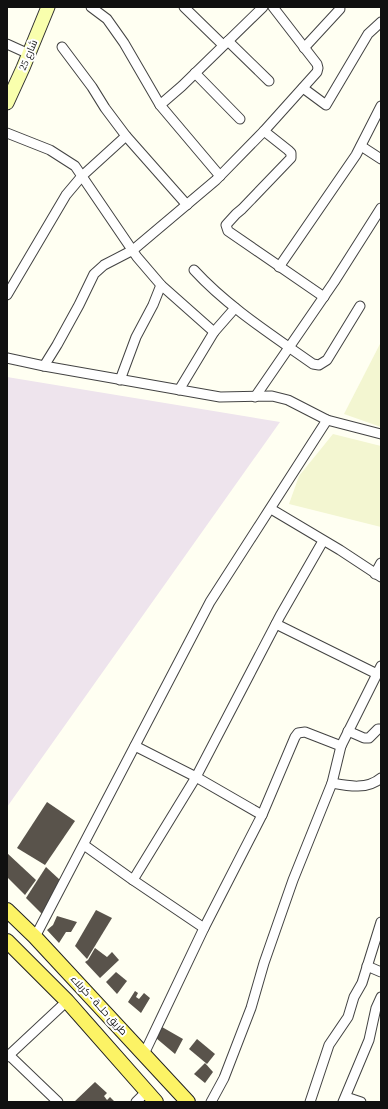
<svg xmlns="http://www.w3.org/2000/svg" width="388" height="1109" font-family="'Times New Roman',Cairo,serif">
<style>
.industrial{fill:#eee4ed}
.farmland{fill:#f3f6d1}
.building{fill:#59534b}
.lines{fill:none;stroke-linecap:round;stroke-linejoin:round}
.street-casing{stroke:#434343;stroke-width:11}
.secondary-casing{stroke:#323232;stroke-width:15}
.primary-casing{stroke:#212121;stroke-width:16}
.street{stroke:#fff;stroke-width:9}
.secondary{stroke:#f9ffad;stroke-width:13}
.primary{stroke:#fcf365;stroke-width:14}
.labels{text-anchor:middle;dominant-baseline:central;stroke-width:4;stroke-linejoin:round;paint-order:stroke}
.street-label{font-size:10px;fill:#101010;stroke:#fff}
</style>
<rect width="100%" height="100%" fill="#fffff2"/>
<path class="industrial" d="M7,377L280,422L7,807Z"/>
<g class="farmland">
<path d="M381,342V427L344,414Z"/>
<path d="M333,434L381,446V527L289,504L299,476Z"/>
</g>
<g class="building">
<path d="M47,802L75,821L45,865L17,848Z"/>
<path d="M7,853L36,880L25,895L7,877Z"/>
<path d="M46,867L60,880L43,915L26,898Z"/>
<path d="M96,910L112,918L87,959L75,946Z"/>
<path d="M57,916L77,922L71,932H66L59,943L47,930L53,925Z"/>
<path d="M95,948L107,957L112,952L119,960L100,978L85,962L88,960Z"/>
<path d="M116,972L127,981L117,994L106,982Z"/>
<path d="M135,991L138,993L136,997L139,999L144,993L150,998L141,1013L128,1002Z"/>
<path d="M162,1027L183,1039L175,1054L156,1038Z"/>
<path d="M197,1039L215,1054L207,1064L189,1049Z"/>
<path d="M205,1063L213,1072L205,1083L194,1074Z"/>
<path d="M95,1082L107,1093L104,1096L107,1100L110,1097L115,1102H74Z"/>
</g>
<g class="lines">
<defs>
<g id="street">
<path d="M91,7L107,19L124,43L160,105L220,176"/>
<path d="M184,7L223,45"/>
<path d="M228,41L269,81"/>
<path d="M7,44L29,54"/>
<path d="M62,47L92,87L105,108L126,136L187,205"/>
<path d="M304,48L340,9"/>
<path d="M195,73L240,119"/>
<path d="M303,88L326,105L368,34L381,22"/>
<path d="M160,105L182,86L263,7"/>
<path d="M264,131L288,150L291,153V158L242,209L236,214L226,225L228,231L324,297"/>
<path d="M7,133L50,150L75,166L137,257L161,285L214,332"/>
<path d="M361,146L381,159"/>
<path d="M279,267L356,155L381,106"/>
<path d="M194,270C228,307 272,335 313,364L319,365L327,360L360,306"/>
<path d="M7,295L66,195L82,176L126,136"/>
<path d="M7,358L44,366L220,397L272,396L288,400L327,420L381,434"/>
<path d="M44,366L57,345L79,305L94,274L104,265L133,250L216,180L264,131L317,72L318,68L317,64L273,7"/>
<path d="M120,380L136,337L153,305L161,285"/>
<path d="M179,390L214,332L235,308"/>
<path d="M255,397L334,282L381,208"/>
<path d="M271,509L340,550L381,577"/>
<path d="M375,574L381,563"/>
<path d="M276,624L377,674"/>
<path d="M348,731L364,738H369L378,729H381"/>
<path d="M135,746L196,777L262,815"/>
<path d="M332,783C348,786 367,790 381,778"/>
<path d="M84,845L133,880L204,928"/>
<path d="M133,880L196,777L280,616L323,541"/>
<path d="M35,937L210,602L327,420"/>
<path d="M367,966L381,972"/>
<path d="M144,1054L204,928L262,815L295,737L298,733L305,732L341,746"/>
<path d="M9,1055L58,1102"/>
<path d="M7,1057L67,1001"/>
<path d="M346,1097L361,1102"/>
<path d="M136,1102L146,1092"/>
<path d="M211,1102L224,1078L251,1008L264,963L293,880L332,783L341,746L381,666"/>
<path d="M310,1102L329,1045L348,1017L354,997L362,983L381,922"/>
<path d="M343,1102L369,1040L376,1008L381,997"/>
</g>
<path id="secondary" d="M7,103L23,68L48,7"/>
<g id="primary">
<path d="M7,910L35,937L188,1102"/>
<path d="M7,941L67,1001L156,1102"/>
</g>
</defs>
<use href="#street" class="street-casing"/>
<use href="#secondary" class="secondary-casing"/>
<use href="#primary" class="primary-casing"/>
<use href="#street" class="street"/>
<use href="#secondary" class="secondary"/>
<use href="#primary" class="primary"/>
</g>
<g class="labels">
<g class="street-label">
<text transform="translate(28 55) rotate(-67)">شارع 25</text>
<text transform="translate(99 1005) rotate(47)">طريق حلــة - كربلاء</text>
</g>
</g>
<rect width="388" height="1109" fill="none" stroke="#101010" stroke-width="16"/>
</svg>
